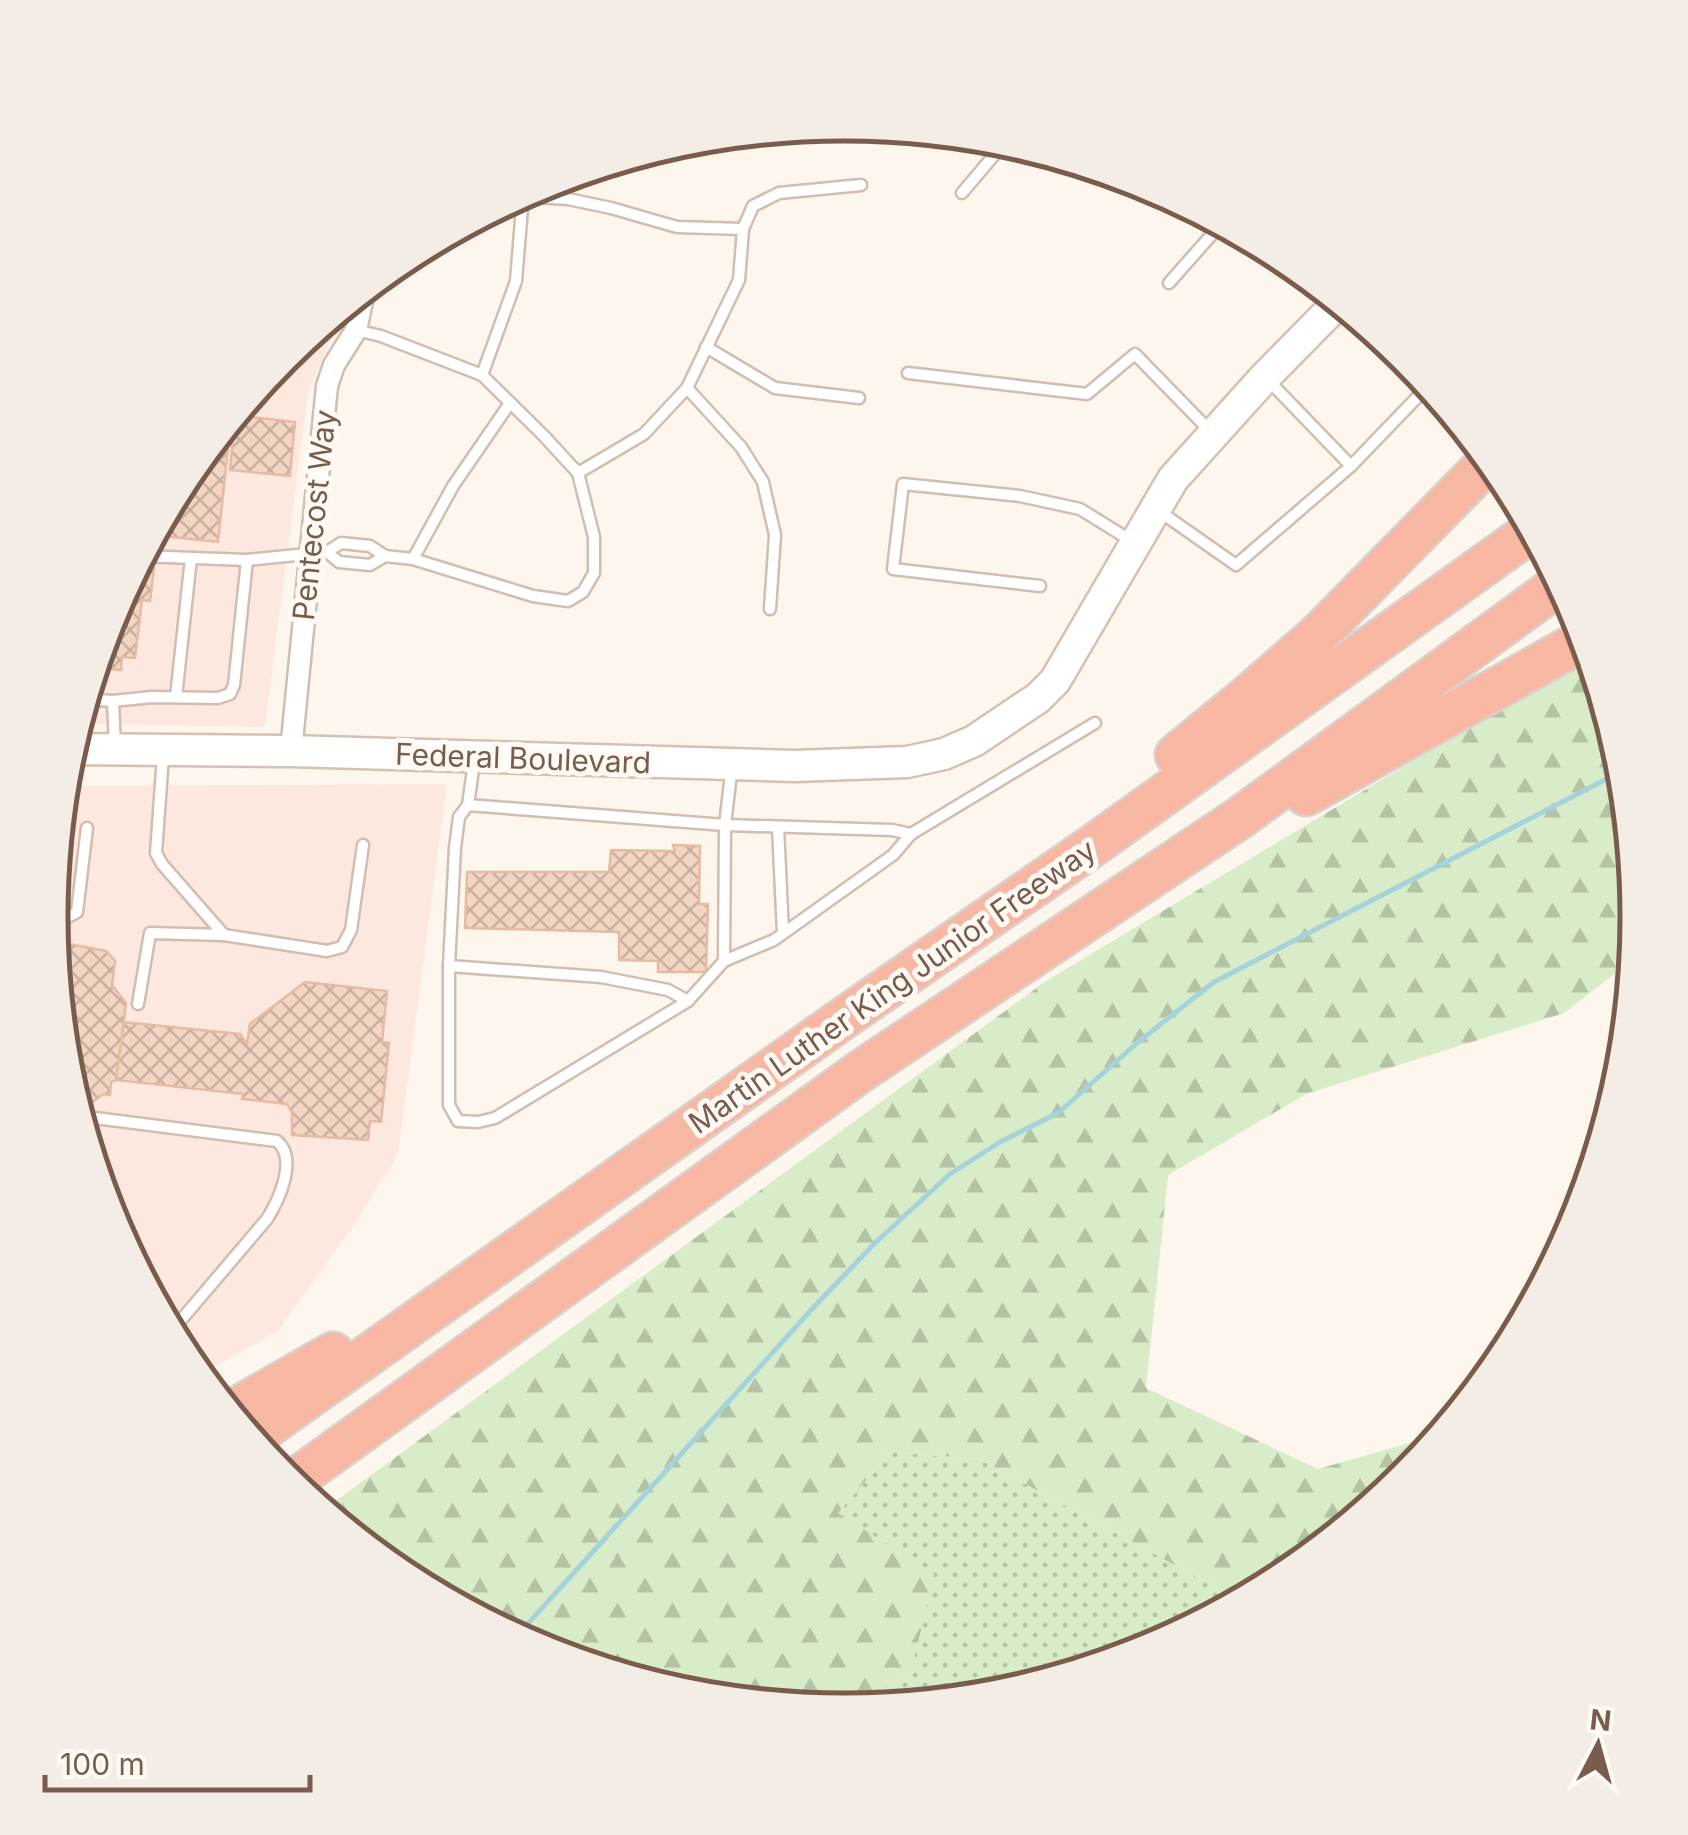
<svg xmlns="http://www.w3.org/2000/svg" width="1688" height="1835" font-family="Inter,sans-serif">
<style>
.commercial{fill:#fde8e0}
.grass{fill:url(#grass-dots)}
.forest{fill:url(#forest-firs)}
.lines{fill:none;stroke-linecap:round;stroke-linejoin:round}
.stream{stroke:#a5d3da;stroke-width:5}
.building{fill:url(#building-cross-hatch);stroke:#e6bba3;stroke-width:2.5}
.lane-casing{stroke:#d1beb0;stroke-width:15}
.street-casing{stroke:#d1beb0;stroke-width:25}
.secondary-casing{stroke:#d6c0b0;stroke-width:35}
.highway-casing{stroke:#dad1cd;stroke-width:45}
.lane{stroke:#fff;stroke-width:10}
.street{stroke:#fff;stroke-width:20}
.secondary{stroke:#fff;stroke-width:30}
.highway{stroke:#f7b7a3;stroke-width:40}
.labels{text-anchor:middle;dominant-baseline:central;stroke-width:10;stroke-linejoin:round;paint-order:stroke}
.street-label{font-size:30px;fill:#7a5c4d;stroke:#fffaf3}
.rim{fill:none;stroke:#7a5c4d;stroke-width:5}
</style>
<defs>
<pattern id="grass-dots" width="8" height="8" patternUnits="userSpaceOnUse" patternTransform="scale(2.5)"><rect width="8" height="8" fill="#d8ecc9"/><path d="M2 2h.1M6 6h.1" fill="none" stroke="#b4c2a5" stroke-width="1.8" stroke-linecap="round"/></pattern>
<pattern id="forest-firs" width="22" height="20" patternUnits="userSpaceOnUse" patternTransform="scale(2.5)"><rect width="22" height="20" fill="#d8ecc9"/><path d="M5 1l3.5 6h-7zM16 11l3.5 6h-7z" fill="#b4c2a5"/></pattern>
<pattern id="building-cross-hatch" width="8" height="8" patternUnits="userSpaceOnUse" patternTransform="scale(2.5)"><rect width="8" height="8" fill="#f3d5c3"/><path d="M0 0l8 8M0 8l8-8" fill="none" stroke="#cab0a1"/></pattern>
</defs>
<rect width="100%" height="100%" fill="#fdf6ec"/>
<g class="commercial">
<path d="M336,312L331,338L308,392L265,727L77,724L111,613L184,476L283,356Z"/>
<path d="M447,784L398,1154L354,1225L278,1331L198,1376L183,1358L110,1221L65,1072L50,917L63,786Z"/>
</g>
<path class="grass" d="M890,1452L979,1459L1241,1601L1147,1651L998,1696L842,1711L911,1672L838,1513Z"/>
<path class="forest" d="M1590,655L1623,763L1638,918L1634,959L1564,1013L1306,1094L1168,1175L1146,1388L1318,1469L1413,1442L1449,1426L1405,1479L1285,1578L1241,1601L979,1459L890,1452L838,1513L934,1574L911,1672L842,1711L689,1696L540,1651L402,1577L322,1511L1046,981Z"/>
<g class="lines">
<path class="stream" d="M515,1638L812,1309L876,1242L950,1174L1000,1142L1058,1113L1137,1043L1214,982L1624,770"/>
</g>
<g class="building">
<path d="M235,415L295,422L290,476L230,470Z"/>
<path d="M231,420L218,542L152,535L184,476Z"/>
<path d="M136,566L154,568L150,601L142,600L135,658L122,657L121,670L94,668L111,613Z"/>
<path d="M673,845L700,846L699,904H708L706,972H658V961L619,960V932L465,928L467,872H609L611,850L675,851Z"/>
<path d="M53,941L106,951L115,961L112,985L126,1003L116,1080L111,1082L110,1095L103,1094L89,1105L75,1104L65,1072Z"/>
<path d="M305,982L387,991L382,1042L389,1043L381,1122L370,1121L368,1140L292,1135V1113L287,1104L242,1099L243,1094L116,1080L124,1022L240,1034L247,1044L250,1024Z"/>
</g>
<g class="lines">
<defs>
<g id="lane">
<path d="M962,193L1006,141"/>
<path d="M518,196L568,199L611,208L677,227L743,229L739,280L687,388L644,434L578,473"/>
<path d="M743,229L753,206L779,193L861,185"/>
<path d="M1169,283L1222,223"/>
<path d="M706,347L775,388L859,398"/>
<path d="M908,373L1087,394L1135,354L1210,431"/>
<path d="M482,375L516,281L523,196"/>
<path d="M1268,380L1351,466"/>
<path d="M687,388L741,447L763,482L775,535L770,609"/>
<path d="M1159,511L1236,565L1351,466L1429,385"/>
<path d="M327,552L339,562L370,565L385,556"/>
<path d="M141,556L247,560L327,552L341,543L370,546L385,556L413,559L533,596L568,601L583,592L594,573V537L578,473L544,436L482,375L381,336L356,330"/>
<path d="M413,559L453,486L510,403"/>
<path d="M1040,586L893,569L903,484L1020,496L1080,509L1130,540"/>
<path d="M176,697L191,558"/>
<path d="M85,699L113,701"/>
<path d="M115,748L113,701L152,697L218,698L230,694L234,685L247,560"/>
<path d="M468,805L725,825L892,830L911,834L893,855L774,940L724,961L688,1001L495,1118L478,1122L458,1121L449,1105V966L455,848L459,817L468,805L474,762"/>
<path d="M778,827L783,933"/>
<path d="M911,834L1095,723"/>
<path d="M50,917L66,918L77,912L87,828"/>
<path d="M224,935L327,951L342,947L351,930L363,845"/>
<path d="M724,961L725,825L732,765"/>
<path d="M449,966L601,977L668,990L688,1001"/>
<path d="M138,1004L150,933L224,935L162,864L156,853L163,756"/>
<path d="M79,1116L277,1141C298,1159 279,1200 267,1219L170,1333"/>
</g>
<path id="street" d="M291,751L327,386L334,365L356,330L365,288"/>
<path id="secondary" d="M69,749L291,751L794,766L907,762L944,754L974,741L1038,698L1055,681L1173,479L1265,377L1339,302"/>
<g id="highway">
<path d="M1176,755L1247,697L1319,634L1490,460"/>
<path d="M1306,795L1585,639"/>
<path d="M228,1413L333,1353"/>
<path d="M250,1439L848,1015L1091,847L1533,530"/>
<path d="M289,1484L861,1071L1241,817L1561,583"/>
</g>
</defs>
<use href="#lane" class="lane-casing"/>
<use href="#street" class="street-casing"/>
<use href="#secondary" class="secondary-casing"/>
<use href="#highway" class="highway-casing"/>
<use href="#lane" class="lane"/>
<use href="#street" class="street"/>
<use href="#secondary" class="secondary"/>
<use href="#highway" class="highway"/>
</g>
<g class="labels">
<g class="street-label">
<text transform="translate(314 515) rotate(-84)">Pentecost Way</text>
<text transform="translate(523 758) rotate(2)">Federal Boulevard</text>
<text transform="translate(892 986) rotate(-35)">Martin Luther King Junior Freeway</text>
</g>
</g>
<path d="M0 0H1688V1835H0ZM68 917a776 776 0 1 1 1552 0a776 776 0 1 1-1552 0Z" fill="#f4ede6" fill-rule="evenodd"/>
<path class="rim" d="M68 917a776 776 0 1 1 1552 0a776 776 0 1 1-1552 0Z"/>
<g transform="translate(1598 1745) rotate(6)" stroke="#fffaf3" stroke-width="8" paint-order="stroke">
<path d="M0-8L18 38L0 25L-18 38Z" fill="#7a5c4d"/>
<text y="-15" font-size="28" font-weight="bold" text-anchor="middle" fill="#7a5c4d">N</text>
</g>
<path d="M45 1775v15h265v-15" fill="none" stroke="#7a5c4d" stroke-width="5"/>
<text x="60" y="1775" font-size="30" fill="#7a5c4d" stroke="#fffaf3" stroke-width="8" paint-order="stroke">100 m</text>
</svg>
